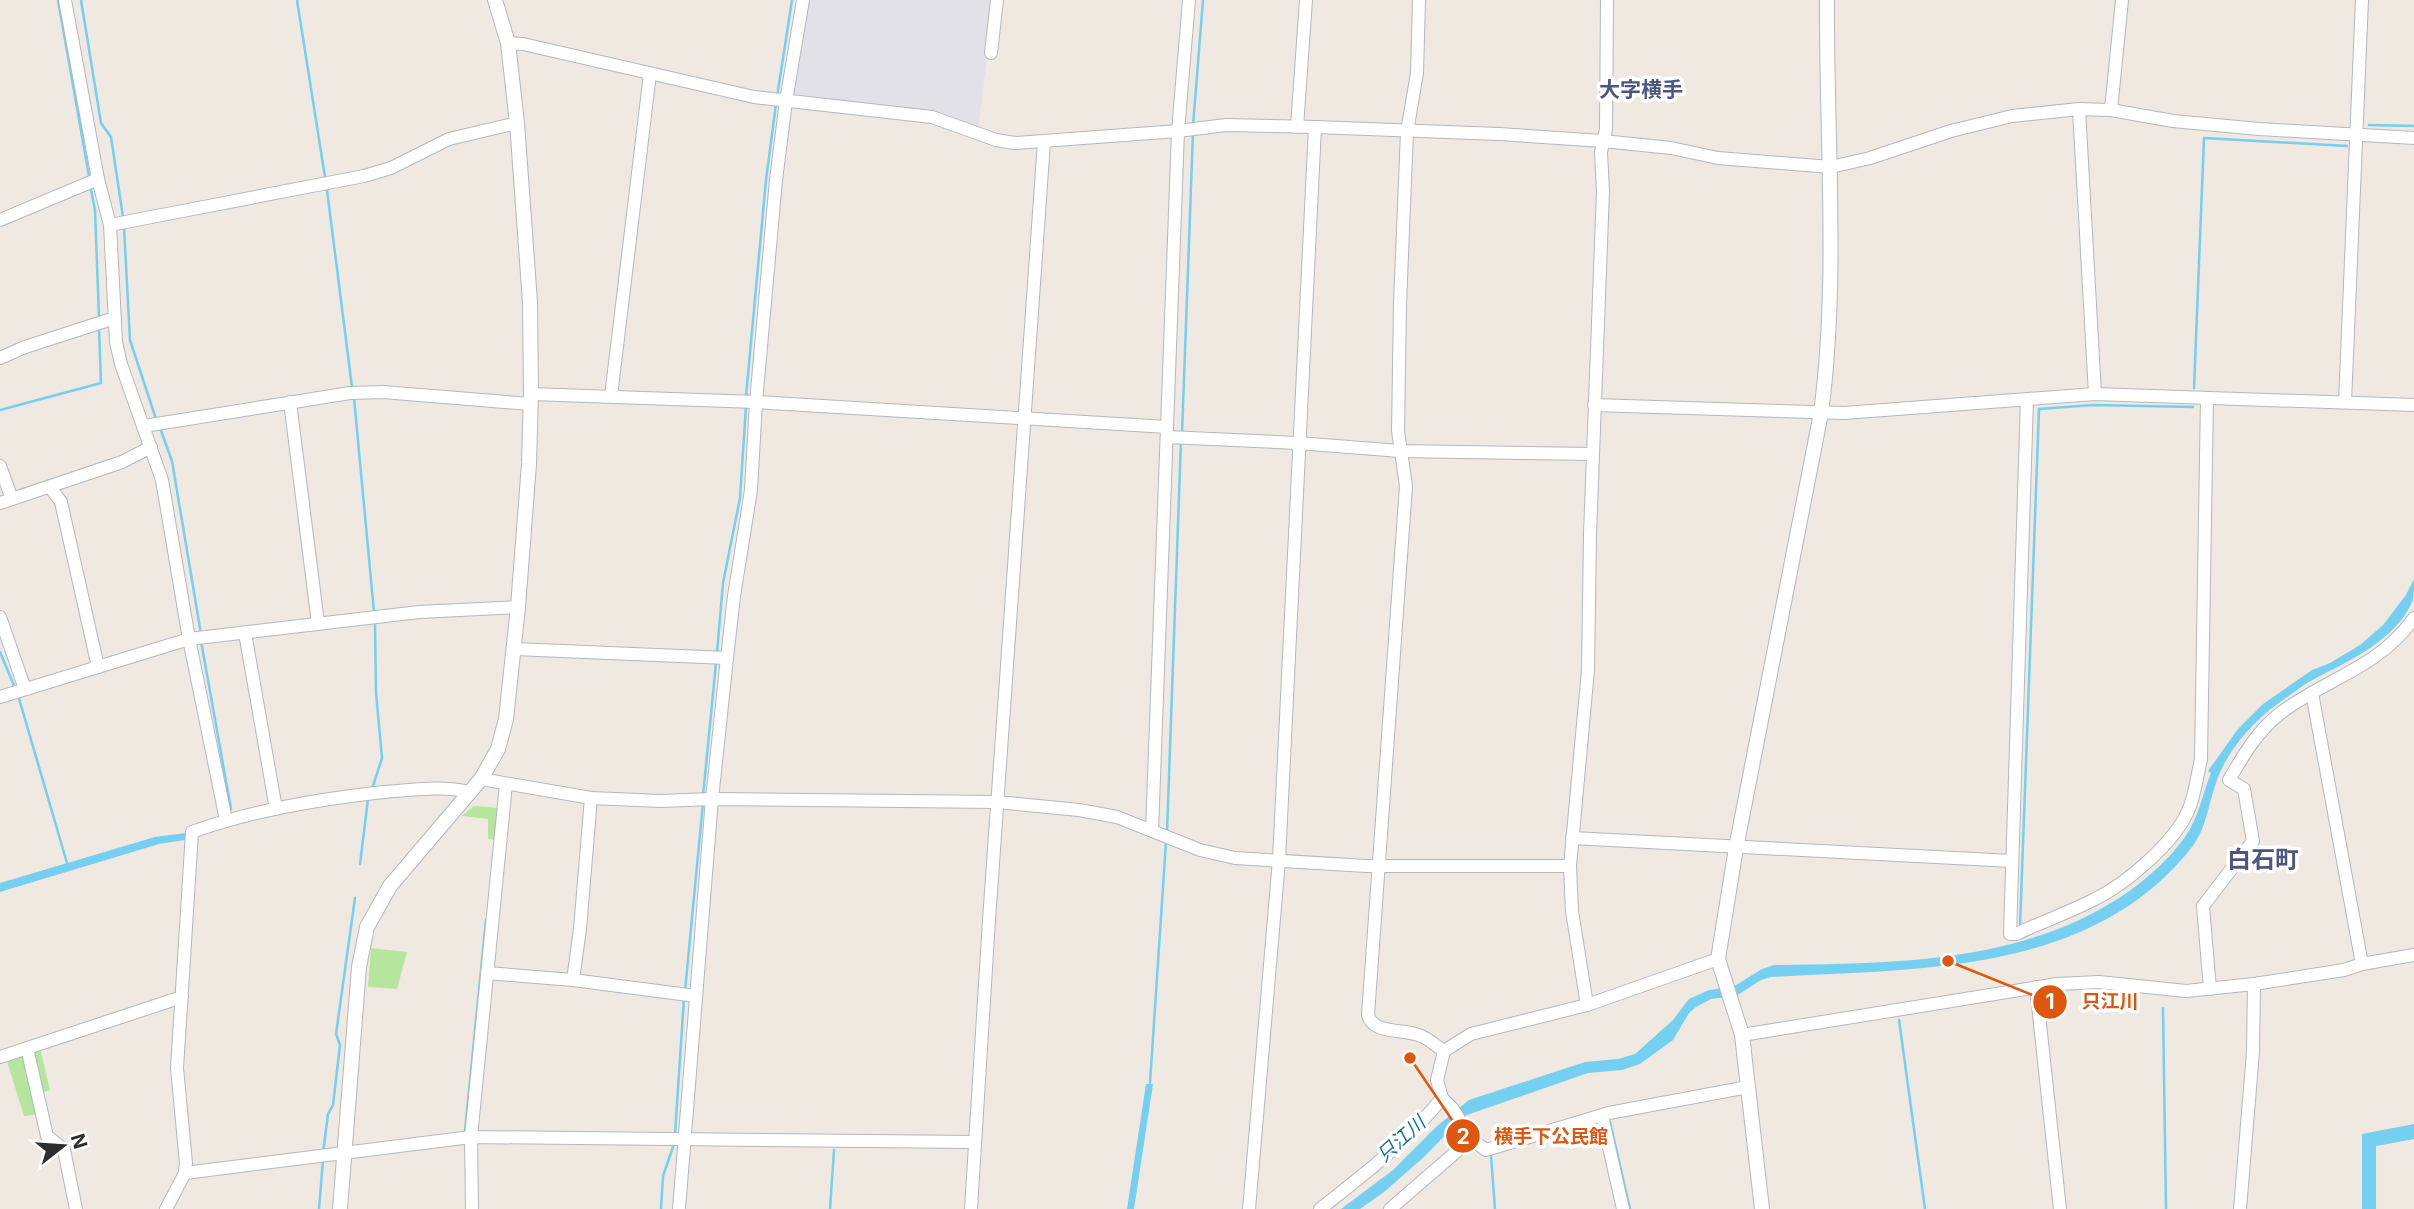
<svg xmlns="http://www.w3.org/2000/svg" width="2414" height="1209" font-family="Inter,'Noto Sans JP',sans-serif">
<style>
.industrial{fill:#e3e1e8}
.green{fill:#b6e59e}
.water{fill:#75cff0}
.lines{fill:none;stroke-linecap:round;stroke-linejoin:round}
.stream{stroke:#75cff0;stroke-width:2.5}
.minor-casing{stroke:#b4b7c1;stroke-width:14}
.tertiary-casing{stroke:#b4b7c1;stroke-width:16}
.minor{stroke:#fff;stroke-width:12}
.tertiary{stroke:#fff;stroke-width:14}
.labels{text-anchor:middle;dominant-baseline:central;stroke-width:7;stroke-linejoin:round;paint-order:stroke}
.water-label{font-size:19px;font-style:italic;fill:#0d6fa3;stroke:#fff}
.quarter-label{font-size:21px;font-weight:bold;fill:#4d5680;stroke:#fff}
.district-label{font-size:24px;font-weight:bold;fill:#4d5680;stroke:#fff}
.leader{fill:none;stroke:#df570e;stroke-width:2.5}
.callout-dot{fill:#df570e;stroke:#fff;stroke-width:2.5}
.mark-label{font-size:21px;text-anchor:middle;font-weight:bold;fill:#fff}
.callout-label{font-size:19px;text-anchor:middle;font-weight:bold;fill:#df570e;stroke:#fff;stroke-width:7;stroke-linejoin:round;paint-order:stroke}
</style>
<rect width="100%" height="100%" fill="#efe9e1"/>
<path class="industrial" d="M807,0H994L978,130L791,97Z"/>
<g class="green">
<path d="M474,806L499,808L496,840L488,839V819L462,816Z"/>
<path d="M371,948L407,952L397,989L368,987Z"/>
<path d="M40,1048L50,1090L37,1094L39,1114L24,1116L7,1061Z"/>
</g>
<g class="water">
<path d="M2414,579C2414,585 2414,594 2413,600C2397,639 2351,660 2316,678C2301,686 2286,698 2272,708C2248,727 2225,755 2216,783C2208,805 2207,827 2192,847C2092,975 1917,969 1771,977L1761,980L1736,996L1711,999L1696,1007L1689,1013L1673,1040L1640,1064L1622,1070L1588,1073L1464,1116L1424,1157L1384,1192L1360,1209H1341L1393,1170L1436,1127L1469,1100L1585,1062L1618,1059L1635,1054L1673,1020L1689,999L1709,990L1733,987L1762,969L1774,965C1895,963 2024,964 2128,892C2150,876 2169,859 2185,837C2199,817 2202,795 2211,773L2208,771L2238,729L2263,704L2312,670L2330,663L2360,645L2383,625L2406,595Z"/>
<path d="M186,833L185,840L159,844L0,892V883L155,837Z"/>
<path d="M1146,1084H1153L1134,1209H1127Z"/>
<path d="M2414,1124V1139L2376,1146V1209H2362V1134Z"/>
</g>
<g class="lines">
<g class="stream">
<path d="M58,0L89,176"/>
<path d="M81,0L101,123L111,137L123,217"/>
<path d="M297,0L325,177"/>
<path d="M777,97L792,0"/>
<path d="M2369,125L2414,126"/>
<path d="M1193,126L1203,0"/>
<path d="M91,190L95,210L99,318"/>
<path d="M327,190L352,387"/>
<path d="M124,227L130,340L156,419"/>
<path d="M2194,388L2204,138L2347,146"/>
<path d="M746,396L766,180L776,104"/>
<path d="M354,398L374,612"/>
<path d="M0,410L101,383L99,328"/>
<path d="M160,428L172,461L201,634"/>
<path d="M1182,434L1193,132"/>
<path d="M201,641L231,809"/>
<path d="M0,652L15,688"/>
<path d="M717,653L723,583L740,498L746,406"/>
<path d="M18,695L67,863"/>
<path d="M372,789L382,758L376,693L375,623"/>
<path d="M703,796L716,663"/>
<path d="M1167,832L1181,440"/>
<path d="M360,864L368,799"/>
<path d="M2020,926L2039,409L2093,405L2193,407"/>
<path d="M685,991L703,803"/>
<path d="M2163,1008L2166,1209"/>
<path d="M1899,1020L1925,1209"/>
<path d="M1150,1083L1166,842"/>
<path d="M1610,1122L1630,1209"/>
<path d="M465,1131L486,920"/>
<path d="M675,1134L684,998"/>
<path d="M323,1153L328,1114L333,1105L340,1045L336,1034L355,898"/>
<path d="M1491,1156L1495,1209"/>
<path d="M319,1209L323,1160"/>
<path d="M661,1209L663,1176L674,1144"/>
<path d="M830,1209L834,1150"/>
</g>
<defs>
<g id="minor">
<path d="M65,0L98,179L110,225L116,342L121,364L162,480L189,639L226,820"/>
<path d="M1419,0L1417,73L1407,132L1400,304L1398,431L1406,486L1368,1015C1373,1035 1404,1028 1421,1036C1429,1039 1436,1046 1444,1051"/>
<path d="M508,43L523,44L754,97L932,117L996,140L1015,143L1178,131L1226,125L1315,127L1499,134L1603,141L1671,148L1718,158L1831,167L1870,158L1951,131L2012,116L2079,109L2111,110L2173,121L2259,129L2414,138"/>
<path d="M991,53L997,0"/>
<path d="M2079,109L2095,394"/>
<path d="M2111,110L2122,0"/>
<path d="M1297,127L1306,0"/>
<path d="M0,220L98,179"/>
<path d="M110,225L364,176L391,168L449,139L517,123"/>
<path d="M0,358L25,347L115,318"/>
<path d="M531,394L756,402L1167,427"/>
<path d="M611,396L650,74"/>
<path d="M2027,399L2010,934H2016C2042,922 2070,912 2095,899C2126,884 2174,843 2188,811C2195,796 2197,776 2201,759L2207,398"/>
<path d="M290,402L318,623"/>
<path d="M2345,402L2362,0"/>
<path d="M1594,405L1844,413L2095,394L2414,405"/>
<path d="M144,426L350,393L383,392L530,404"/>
<path d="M1167,437L1298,443L1400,451L1593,454"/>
<path d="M0,466L12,499"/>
<path d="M50,487L61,502L98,667"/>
<path d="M0,503L122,462L151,447"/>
<path d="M0,617L25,689"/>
<path d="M245,633L276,809"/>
<path d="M515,649L727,658"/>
<path d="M2312,693L2362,964"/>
<path d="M0,697L189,639L419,612L518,607"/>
<path d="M481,779L591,798L661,801L712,799L997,802L1079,810L1117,817L1200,850L1235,858L1366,866H1570"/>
<path d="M1152,831L1178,131L1189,0"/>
<path d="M1572,838L2012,861"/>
<path d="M1718,959L1587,1005L1471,1034L1444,1051L1437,1080L1442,1098L1453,1109L1471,1139L1486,1150L1609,1113L1748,1087"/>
<path d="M487,973L573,980L580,929L591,798"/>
<path d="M573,980L696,996"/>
<path d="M2036,987L2060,1209"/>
<path d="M2210,989L2203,906L2253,841L2244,789L2229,780C2243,756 2256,733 2278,715C2325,678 2377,670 2414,618"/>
<path d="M1587,1005L1572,911L1570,866L1588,670L1590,534L1603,191L1601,152L1606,129L1607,0"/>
<path d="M1742,1035L2057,984L2099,982L2186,991L2254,984L2344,970L2362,964L2414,955"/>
<path d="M27,1048L47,1136L64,1150L76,1209"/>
<path d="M0,1057L182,997"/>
<path d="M1602,1116L1623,1209"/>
<path d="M185,1173L471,1137L974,1142"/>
<path d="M166,1209L185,1173L186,1163L177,1068L192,832C253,810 319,799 384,792C412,790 442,785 470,792"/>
<path d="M472,1209L471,1137L506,784"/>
<path d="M679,1209L712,799L727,658L734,596L751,490L756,402L776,180L786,101L803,0"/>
<path d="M971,1209L989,920L1044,142"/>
<path d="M1249,1209L1279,860L1315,127"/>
<path d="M1320,1209C1363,1175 1408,1141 1442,1098"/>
<path d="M1390,1209L1471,1139"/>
<path d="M2240,1209L2253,1052L2254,984"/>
</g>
<g id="tertiary">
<path d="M340,1209L359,967L367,927L390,886L481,779L498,749L506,719L518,607L529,464L531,394L530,302L517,123L508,43L495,0"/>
<path d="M1762,1209L1742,1035L1718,959L1736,848L1821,413C1839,276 1826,138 1827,0"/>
</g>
</defs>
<use href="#minor" class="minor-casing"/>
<use href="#tertiary" class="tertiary-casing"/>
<use href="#minor" class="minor"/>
<use href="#tertiary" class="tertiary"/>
</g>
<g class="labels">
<g class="water-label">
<text transform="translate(1401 1139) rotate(-42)">只江川</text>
</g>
<g class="quarter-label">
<text x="1641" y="89">大字横手</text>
</g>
<g class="district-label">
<text x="2263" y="859">白石町</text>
</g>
</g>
<path class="leader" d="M1948 961L2050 1002M1410 1058L1463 1136"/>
<g class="callout-dot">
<circle cx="1948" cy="961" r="7"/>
<circle cx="1410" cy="1058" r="7"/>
<circle cx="2050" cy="1002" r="18"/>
<circle cx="1463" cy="1136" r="18"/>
</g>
<g class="mark-label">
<text x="2050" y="1009">1</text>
<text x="1463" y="1144">2</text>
</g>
<g class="callout-label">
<text x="2110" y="1008">只江川</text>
<text x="1551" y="1143">横手下公民館</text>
</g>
<g transform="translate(63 1146) rotate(73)" stroke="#ffffff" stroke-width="5" paint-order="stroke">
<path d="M0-5L12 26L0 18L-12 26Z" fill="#2e2e2e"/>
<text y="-10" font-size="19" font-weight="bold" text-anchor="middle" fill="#2e2e2e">N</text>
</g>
</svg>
